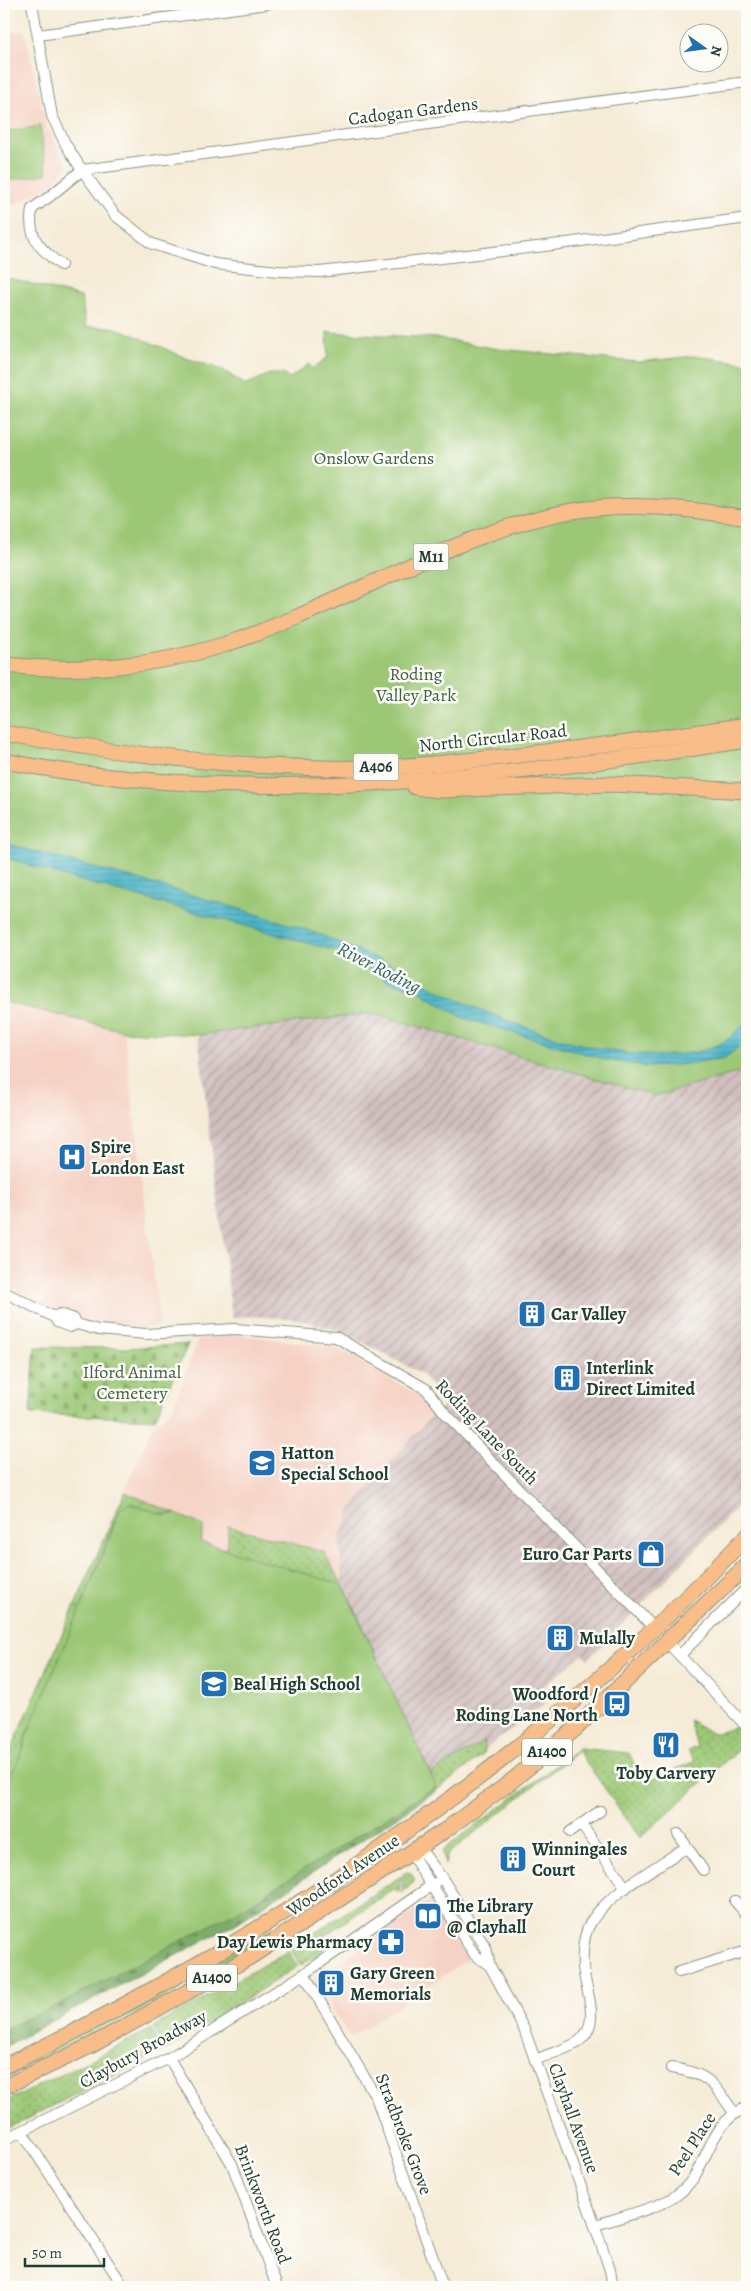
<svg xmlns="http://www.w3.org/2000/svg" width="751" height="2291" font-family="Alegreya,serif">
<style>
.built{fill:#f6d2c4}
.industrial{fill:url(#industrial-furrows)}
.grass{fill:url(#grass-dots);stroke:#5e8255}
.forest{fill:url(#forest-firs);stroke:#4e744e}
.cemetery{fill:url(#cemetery-stones);stroke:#5e8255}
.park{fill:#9cc876;stroke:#5e8255}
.water{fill:url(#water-rules);stroke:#34787e}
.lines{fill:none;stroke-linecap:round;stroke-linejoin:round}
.minor-casing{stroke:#8a9485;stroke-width:12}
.highway-casing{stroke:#8a9485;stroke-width:17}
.minor{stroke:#fff;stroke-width:10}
.highway{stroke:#f8bd89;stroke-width:15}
.labels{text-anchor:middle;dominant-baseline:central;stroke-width:5;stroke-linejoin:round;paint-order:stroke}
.shield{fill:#fdfcf7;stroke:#62766e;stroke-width:1}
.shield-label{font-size:16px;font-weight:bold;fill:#1f3d34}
.street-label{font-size:18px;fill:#1f3d34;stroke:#fdfcf7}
.park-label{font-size:18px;fill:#3e6044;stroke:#fdfcf7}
.poi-label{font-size:18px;font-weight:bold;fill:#1f3d34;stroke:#fdfcf7;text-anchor:start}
.water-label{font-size:19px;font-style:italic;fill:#2c6160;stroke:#fdfcf7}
</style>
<defs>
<pattern id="industrial-furrows" width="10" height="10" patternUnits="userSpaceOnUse" patternTransform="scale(1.25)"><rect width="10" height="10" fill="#d1bfbe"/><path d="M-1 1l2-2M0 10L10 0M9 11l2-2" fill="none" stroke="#a99c9b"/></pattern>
<pattern id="grass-dots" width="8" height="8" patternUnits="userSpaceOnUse" patternTransform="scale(1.25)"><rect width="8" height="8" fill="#9cc876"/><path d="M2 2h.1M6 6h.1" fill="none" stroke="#7fa462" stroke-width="1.8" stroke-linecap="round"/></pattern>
<pattern id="forest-firs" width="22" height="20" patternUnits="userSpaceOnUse" patternTransform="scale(1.25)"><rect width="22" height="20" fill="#7dac67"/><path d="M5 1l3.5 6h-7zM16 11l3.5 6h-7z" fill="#668d56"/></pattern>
<pattern id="cemetery-stones" width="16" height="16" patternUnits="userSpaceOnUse" patternTransform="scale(1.25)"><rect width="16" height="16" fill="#9cc876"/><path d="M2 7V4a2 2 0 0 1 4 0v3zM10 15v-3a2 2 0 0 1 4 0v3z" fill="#7fa462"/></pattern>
<pattern id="water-rules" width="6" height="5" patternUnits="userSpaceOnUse" patternTransform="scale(1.25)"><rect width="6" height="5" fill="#4ab4c8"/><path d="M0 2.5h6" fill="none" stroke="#3d94a3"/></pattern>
</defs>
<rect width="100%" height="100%" fill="#fdfcf7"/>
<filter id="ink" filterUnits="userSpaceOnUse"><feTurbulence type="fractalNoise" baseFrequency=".02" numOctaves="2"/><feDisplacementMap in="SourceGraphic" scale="10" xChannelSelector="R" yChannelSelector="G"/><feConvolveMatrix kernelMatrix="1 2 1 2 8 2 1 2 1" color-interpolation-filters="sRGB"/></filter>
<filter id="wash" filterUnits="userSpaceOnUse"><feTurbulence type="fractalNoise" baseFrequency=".0096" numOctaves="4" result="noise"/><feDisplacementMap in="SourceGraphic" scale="20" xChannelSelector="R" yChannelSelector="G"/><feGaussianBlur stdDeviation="1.12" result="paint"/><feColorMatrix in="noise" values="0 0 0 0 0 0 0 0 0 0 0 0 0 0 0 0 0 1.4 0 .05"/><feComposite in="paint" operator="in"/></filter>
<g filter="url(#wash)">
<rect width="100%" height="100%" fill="#f5ebd6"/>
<g class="built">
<path d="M25,31L47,128L68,165L50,186L4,209V33Z"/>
<path d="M4,1002L124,1031L160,1325L143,1328L82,1319L34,1302L4,1283Z"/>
<path d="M231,1334L336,1347L418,1395L435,1412L354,1503L343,1585L436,1786L4,2028V1766L153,1425L172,1410L198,1340Z"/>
<path d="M429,1901L468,1959L350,2038L314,1979Z"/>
</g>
<path class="industrial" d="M373,1013L655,1096L747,1070V1497L588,1659L583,1654L540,1689L545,1704L436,1786L343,1585L339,1539L354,1503L435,1412L448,1404L421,1374L344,1332L297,1319L250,1316L232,1318L198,1035Z"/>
<g class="grass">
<path d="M125,1492L176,1514C163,1515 148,1513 137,1505L118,1515L70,1636L26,1736L19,1764L4,1783V1766Z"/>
<path d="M228,1526L324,1552L351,1601L207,1544L225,1549L228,1543Z"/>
<path d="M689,1720L713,1734L737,1727L747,1738V1742L640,1838L578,1751L448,1854L445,1864L443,1850L579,1748L629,1753L644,1783L695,1761L687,1751L697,1747Z"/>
<path d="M485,1741L483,1755L437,1790L430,1774Z"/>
<path d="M407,1872L411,1873L415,1881L402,1893L403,1874Z"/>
<path d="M401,1876L399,1893L394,1889L318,1940L324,1950L301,1965L290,1949Z"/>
<path d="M322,1901C221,1970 114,2026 4,2080V2073Z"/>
<path d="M288,1951L298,1966L166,2050L153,2027Z"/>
<path d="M151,2029L163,2051L4,2130V2102L59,2076Z"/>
</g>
<path class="forest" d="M351,1601L437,1790L237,1923L4,2047V2019Z"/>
<path class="cemetery" d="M188,1344L155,1419L30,1414L35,1347L128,1348Z"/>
<g class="park">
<path d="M40,126L47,174L4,181V132Z"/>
<path d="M4,277L81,297L86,327H111L125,331L186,358L223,370L245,385L270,374H284L289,379L309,364L312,369L328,357L327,332L436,338L499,349L638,362L694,356L747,363V1070L655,1096L373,1013L198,1035L124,1031L4,1002Z"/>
<path d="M129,1503L164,1515L176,1514L204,1526L200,1542L343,1585L436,1786L243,1908L50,2009L4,2028V1783C22,1764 25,1738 35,1715C64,1647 94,1579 120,1509Z"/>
</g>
<path class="water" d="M4,843C107,872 211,898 313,932C332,939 350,947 368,955C380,960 393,964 405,971C417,978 429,986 442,992C513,1026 649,1081 724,1042C732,1037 740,1027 747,1021V1040L725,1058L679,1065L648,1067L607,1060L463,1018L417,990L386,980L340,952L59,875L4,857Z"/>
</g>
<g filter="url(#ink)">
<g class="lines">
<defs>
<g id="minor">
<path d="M32,4L52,116L66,145L82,170L115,215L152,244L215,264L278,271L320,272L545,246L747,218"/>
<path d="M38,35L267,4"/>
<path d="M82,170L747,82"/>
<path d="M61,265C41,250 27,238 32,209L49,197L82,170"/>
<path d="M4,1292L54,1317L60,1314L74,1319L77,1324"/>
<path d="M54,1317L57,1322L70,1327L77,1324L98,1330L146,1334L235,1329L336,1337L426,1389L445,1413L654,1628"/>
<path d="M667,1642L747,1727"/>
<path d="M680,1655L747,1588"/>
<path d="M581,1824L626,1888"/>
<path d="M570,1832L600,1811"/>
<path d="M678,1834L703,1870"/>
<path d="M735,1901L747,1915"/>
<path d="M490,1966L475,1955L469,1946L414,1858L415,1849L424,1854L442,1878L486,1948L490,1966L524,2029L589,2209L610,2270L613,2287"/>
<path d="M679,1972L747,1951"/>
<path d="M304,1974L376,2097L443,2287"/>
<path d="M169,2058L232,2164L277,2287"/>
<path d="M535,2060C548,2054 566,2050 578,2042C603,2023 585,1991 583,1967C582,1952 583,1935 591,1922C607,1894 660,1865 687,1847"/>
<path d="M671,2068C708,2073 714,2083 734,2113"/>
<path d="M22,2132L124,2287"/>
<path d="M4,2140L169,2058L304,1974L435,1883"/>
<path d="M595,2225C617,2218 655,2209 674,2197C711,2173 703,2126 747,2107"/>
</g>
<g id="highway">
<path d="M4,665C76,673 154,667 223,645C340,608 444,536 566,512C627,501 687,508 747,518"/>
<path d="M4,733C109,752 216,766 323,768C379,770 436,764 492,758C578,749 663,738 747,725"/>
<path d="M4,761C251,809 501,778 747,740"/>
<path d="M415,787L438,790L612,784L747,791"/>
<path d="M4,2066C70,2036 133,2001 196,1965C399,1849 586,1706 747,1536"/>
<path d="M4,2087L92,2045L250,1957L444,1831L508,1784L575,1729L747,1565"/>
</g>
</defs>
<use href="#minor" class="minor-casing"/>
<use href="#highway" class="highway-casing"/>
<use href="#minor" class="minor"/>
<use href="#highway" class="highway"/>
</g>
</g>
<defs>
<symbol id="hospital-square" viewBox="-11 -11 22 22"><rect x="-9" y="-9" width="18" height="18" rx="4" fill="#1f6fb2" stroke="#fdfcf7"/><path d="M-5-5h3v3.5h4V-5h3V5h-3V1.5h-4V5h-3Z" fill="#fff"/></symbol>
<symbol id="building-square" viewBox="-11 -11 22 22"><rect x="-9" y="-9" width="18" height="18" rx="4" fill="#1f6fb2" stroke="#fdfcf7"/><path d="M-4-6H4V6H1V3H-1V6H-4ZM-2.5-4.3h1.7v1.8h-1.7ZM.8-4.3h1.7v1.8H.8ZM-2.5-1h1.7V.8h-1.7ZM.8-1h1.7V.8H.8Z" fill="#fff"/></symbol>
<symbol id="school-square" viewBox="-11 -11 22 22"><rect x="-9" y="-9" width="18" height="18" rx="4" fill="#1f6fb2" stroke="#fdfcf7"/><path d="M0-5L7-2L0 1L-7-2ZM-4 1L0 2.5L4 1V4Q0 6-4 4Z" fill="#fff"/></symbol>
<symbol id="shop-square" viewBox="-11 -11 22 22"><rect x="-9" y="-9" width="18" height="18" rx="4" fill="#1f6fb2" stroke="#fdfcf7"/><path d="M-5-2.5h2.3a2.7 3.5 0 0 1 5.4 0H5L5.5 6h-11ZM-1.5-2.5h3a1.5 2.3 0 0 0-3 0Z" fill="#fff"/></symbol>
<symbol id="bus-square" viewBox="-11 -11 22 22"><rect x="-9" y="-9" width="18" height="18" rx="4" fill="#1f6fb2" stroke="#fdfcf7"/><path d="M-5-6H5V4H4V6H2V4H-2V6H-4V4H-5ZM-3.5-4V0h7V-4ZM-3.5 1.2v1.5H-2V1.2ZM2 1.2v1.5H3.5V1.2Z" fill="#fff"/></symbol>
<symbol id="restaurant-square" viewBox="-11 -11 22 22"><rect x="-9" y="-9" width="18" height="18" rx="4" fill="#1f6fb2" stroke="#fdfcf7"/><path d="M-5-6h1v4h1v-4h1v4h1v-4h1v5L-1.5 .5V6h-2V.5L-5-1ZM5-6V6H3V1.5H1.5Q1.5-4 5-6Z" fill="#fff"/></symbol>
<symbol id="library-square" viewBox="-11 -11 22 22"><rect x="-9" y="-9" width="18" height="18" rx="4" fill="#1f6fb2" stroke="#fdfcf7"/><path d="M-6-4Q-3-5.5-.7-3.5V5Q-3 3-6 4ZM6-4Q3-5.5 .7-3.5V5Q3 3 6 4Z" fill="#fff"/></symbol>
<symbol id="pharmacy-square" viewBox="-11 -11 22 22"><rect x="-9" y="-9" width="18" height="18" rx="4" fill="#1f6fb2" stroke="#fdfcf7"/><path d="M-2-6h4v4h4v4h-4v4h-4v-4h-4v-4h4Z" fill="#fff"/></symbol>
</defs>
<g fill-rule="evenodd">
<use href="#hospital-square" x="56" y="1141" width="32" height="32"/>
<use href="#building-square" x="516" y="1298" width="32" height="32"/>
<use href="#building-square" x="551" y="1362" width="32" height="32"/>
<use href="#school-square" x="246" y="1447" width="32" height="32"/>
<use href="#shop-square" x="635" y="1538" width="32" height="32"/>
<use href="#building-square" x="544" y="1622" width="32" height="32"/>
<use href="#school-square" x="198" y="1668" width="32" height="32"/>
<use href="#bus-square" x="601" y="1688" width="32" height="32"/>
<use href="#restaurant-square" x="650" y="1729" width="32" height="32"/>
<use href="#building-square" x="497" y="1843" width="32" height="32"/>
<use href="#library-square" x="412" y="1900" width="32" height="32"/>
<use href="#pharmacy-square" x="375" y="1926" width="32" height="32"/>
<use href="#building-square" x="315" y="1967" width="32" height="32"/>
</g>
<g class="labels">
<g class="shield">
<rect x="413.5" y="543.5" width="35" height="27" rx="4"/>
<rect x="353.5" y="753.5" width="45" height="27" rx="4"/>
<rect x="522" y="1738.5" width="50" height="27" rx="4"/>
<rect x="187" y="1964.5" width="50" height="27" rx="4"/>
</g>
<g class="shield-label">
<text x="431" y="557">M11</text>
<text x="376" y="767">A406</text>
<text x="547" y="1752">A1400</text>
<text x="212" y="1978">A1400</text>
</g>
<g class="street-label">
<text transform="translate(413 111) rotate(-7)">Cadogan Gardens</text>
<text transform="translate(493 738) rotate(-6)">North Circular Road</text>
<text transform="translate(487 1432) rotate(46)">Roding Lane South</text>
<text transform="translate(343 1875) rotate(-34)">Woodford Avenue</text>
<text transform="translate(143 2049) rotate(-29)">Claybury Broadway</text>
<text transform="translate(574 2118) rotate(70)">Clayhall Avenue</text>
<text transform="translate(404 2134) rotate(69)">Stradbroke Grove</text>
<text transform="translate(692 2144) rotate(-57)">Peel Place</text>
<text transform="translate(263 2204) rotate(69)">Brinkworth Road</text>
</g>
<g class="park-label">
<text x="374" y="458">Onslow Gardens</text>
<text x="416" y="674">Roding<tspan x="416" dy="21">Valley Park</tspan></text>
<text x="132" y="1372">Ilford Animal<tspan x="132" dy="21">Cemetery</tspan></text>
</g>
<g class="poi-label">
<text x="91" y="1147">Spire<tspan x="91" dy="21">London East</tspan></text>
<text x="551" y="1314">Car Valley</text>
<text x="586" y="1368">Interlink<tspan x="586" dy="21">Direct Limited</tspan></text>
<text x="281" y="1453">Hatton<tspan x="281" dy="21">Special School</tspan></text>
<text x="632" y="1554" text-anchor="end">Euro Car Parts</text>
<text x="579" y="1638">Mulally</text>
<text x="233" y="1684">Beal High School</text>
<text x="598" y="1694" text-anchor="end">Woodford /<tspan x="598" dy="21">Roding Lane North</tspan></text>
<text x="666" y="1773" text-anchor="middle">Toby Carvery</text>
<text x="532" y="1849">Winningales<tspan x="532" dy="21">Court</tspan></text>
<text x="447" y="1906">The Library<tspan x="447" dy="21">@ Clayhall</tspan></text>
<text x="372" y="1942" text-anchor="end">Day Lewis Pharmacy</text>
<text x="350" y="1973">Gary Green<tspan x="350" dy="21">Memorials</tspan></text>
</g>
<g class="water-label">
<text transform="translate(379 968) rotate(27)">River Roding</text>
</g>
</g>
<rect width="751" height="2291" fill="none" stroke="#fdfcf7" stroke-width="20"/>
<g transform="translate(704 48) rotate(104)"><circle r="24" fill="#fdfcf7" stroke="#a4b0a9"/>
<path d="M0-4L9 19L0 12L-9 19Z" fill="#1f6fb2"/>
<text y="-8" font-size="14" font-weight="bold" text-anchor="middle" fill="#1f3d34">N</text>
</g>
<path d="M25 2258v8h79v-8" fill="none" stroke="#1f3d34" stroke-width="2.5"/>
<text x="32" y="2258" font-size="15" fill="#1f3d34" stroke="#fdfcf7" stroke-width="4" paint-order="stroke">50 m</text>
</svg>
